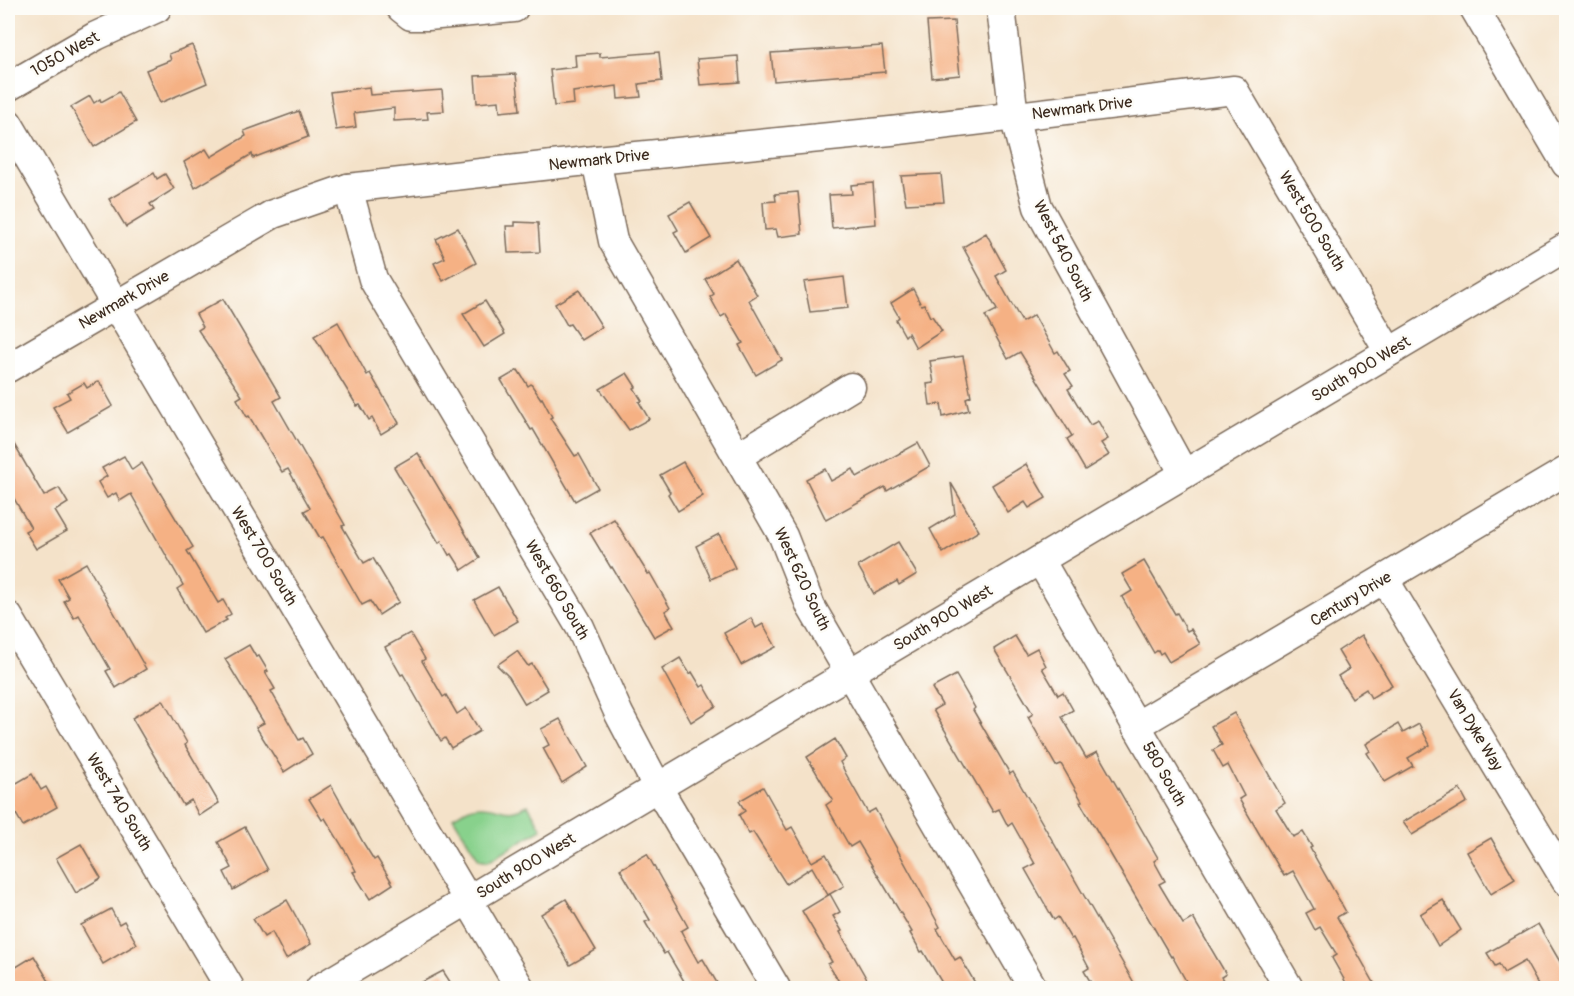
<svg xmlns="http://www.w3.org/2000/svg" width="1574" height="996" font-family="Pangolin,sans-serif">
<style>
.green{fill:#88d18c;stroke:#627e55;stroke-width:1.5}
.building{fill:#f5b184}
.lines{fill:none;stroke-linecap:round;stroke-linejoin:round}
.minor-casing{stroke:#7c6a5a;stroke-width:31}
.minor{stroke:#fff;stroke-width:28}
.labels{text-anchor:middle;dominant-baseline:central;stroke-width:5;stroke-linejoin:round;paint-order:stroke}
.street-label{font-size:16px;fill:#3b2a1e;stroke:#fdfcf7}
</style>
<rect width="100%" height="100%" fill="#fdfcf7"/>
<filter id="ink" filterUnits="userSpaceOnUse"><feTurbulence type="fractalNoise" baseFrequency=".0167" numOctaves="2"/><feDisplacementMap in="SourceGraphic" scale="12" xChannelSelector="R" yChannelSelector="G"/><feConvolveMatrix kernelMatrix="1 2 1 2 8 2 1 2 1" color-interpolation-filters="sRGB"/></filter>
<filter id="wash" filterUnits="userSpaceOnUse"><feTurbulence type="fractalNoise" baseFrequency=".008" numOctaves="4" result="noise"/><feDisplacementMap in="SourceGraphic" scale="24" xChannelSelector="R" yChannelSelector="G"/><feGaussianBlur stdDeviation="1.35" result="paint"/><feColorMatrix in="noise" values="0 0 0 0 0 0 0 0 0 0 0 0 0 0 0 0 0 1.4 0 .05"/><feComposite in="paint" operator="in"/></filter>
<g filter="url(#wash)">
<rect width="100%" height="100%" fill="#f4e2c9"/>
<path class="green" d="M528,805L542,829L488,861L479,859L453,817C462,812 470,806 480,806C504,805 502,818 528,805Z"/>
<g id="blocks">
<g class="building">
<path d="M954,21L960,75L932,78L927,22Z"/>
<path d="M192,45L207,83L160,103L146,70L171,60L169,54Z"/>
<path d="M882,46L885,72L774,81L771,53Z"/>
<path d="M659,52L662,81L639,84L641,97L618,99L617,86L573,92L574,104L554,106L550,70L576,67L575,55L600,53V57Z"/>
<path d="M738,56L740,82L700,85L697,59Z"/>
<path d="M516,74L520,110L500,112L499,101L477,103L475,76Z"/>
<path d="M369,87L370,95L442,90L444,111L427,112L428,119L394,121V108L354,113L356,127L336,130L330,92Z"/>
<path d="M119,92L136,122L94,147L71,107L90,96L94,103L100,99L101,102Z"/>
<path d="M299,111L308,137L253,158L252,154L195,188L184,162L206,149L211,157L246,136L244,131Z"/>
<path d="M154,173L157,179L165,174L174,189L150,204L154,210L126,227L109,199Z"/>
<path d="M941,174L944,202L906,204L901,176Z"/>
<path d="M873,183L876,224L832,228L829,195L852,194L851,185Z"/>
<path d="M798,192L802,234L778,237L776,229L765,230L763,202L776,201L775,194Z"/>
<path d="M690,202L711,238L686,253L674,232L678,230L669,214Z"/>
<path d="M515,222L538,223L540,252L508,253L506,226H515Z"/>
<path d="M458,228L476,263L443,281L434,263L445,258L436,239Z"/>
<path d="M986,233L1006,270L996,276L1022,322L1034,315L1055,353L1058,351L1070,371L1065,374L1073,386L1068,389L1090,425L1098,421L1108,439L1101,443L1109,455L1085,470L1067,439L1072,436L1020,352L1008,359L985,316L997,310L963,247Z"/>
<path d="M736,259L757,295L749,300L782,360L756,375L739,345L743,343L726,314L721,317L710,297L714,294L705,279Z"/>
<path d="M844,277L848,308L810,312L804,282Z"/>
<path d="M913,289L921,305L924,304L930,317L932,316L942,331L916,348L908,333L905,336L896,320L899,317L891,303Z"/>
<path d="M579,290L602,327L581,340L570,324L567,325L555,304Z"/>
<path d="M223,299L281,397L274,401L345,525L342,526L364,563L373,558L399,602L379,615L370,601L362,605L323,537L320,538L304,511L310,508L288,469L282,472L249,416L247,417L237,399L242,396L198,330L203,327L196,314Z"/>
<path d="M485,301L505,334L484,347L463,314Z"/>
<path d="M338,322L367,375L370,373L399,423L381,434L372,418L369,420L360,405L357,406L314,336Z"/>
<path d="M963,356L971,396L966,398L969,410L943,417L941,404L930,405L927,384L934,383L930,361Z"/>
<path d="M518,370L528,386L531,384L541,399L542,398L552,417L550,418L575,456L579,454L598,488L575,501L533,429L531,430L501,380Z"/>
<path d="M627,373L636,387L634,388L642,401L639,402L649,419L629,430L600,389Z"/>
<path d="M99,381L113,406L68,432L53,407L70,398L67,393L84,383L87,388Z"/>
<path d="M8,434L44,496L59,488L68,503L55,511L67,531L36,549L25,531L31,528L8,488Z"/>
<path d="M918,443L930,466L887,491L885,487L826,520L806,479L825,469L831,481L853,469L857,477Z"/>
<path d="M418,453L480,558L462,570L452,554L449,555L441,541L439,543L394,467Z"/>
<path d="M124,456L132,470L142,463L193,547L187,551L218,603L223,600L231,614L225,618L227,620L203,633L177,589L183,585L131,494L120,501L116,493L107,498L98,482L107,476L102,468Z"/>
<path d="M683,462L703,496L678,511L668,494L670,492L660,475Z"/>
<path d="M1026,464L1046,498L1029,508L1025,502L1008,513L992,485Z"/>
<path d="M951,483L979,531L943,553L930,529L955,514Z"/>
<path d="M614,519L648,574L650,573L670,608L665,611L674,626L654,637L612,567L611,568L590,533Z"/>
<path d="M719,534L735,568L711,579L696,546Z"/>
<path d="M898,542L917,574L899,585L897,581L874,594L858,566Z"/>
<path d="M1144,561L1175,614L1177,613L1187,631L1191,629L1200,644L1169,662L1163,652L1160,654L1158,650L1154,653L1122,597L1132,591L1122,574Z"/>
<path d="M86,563L146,669L116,688L106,671L110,669L79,615L74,618L64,601L69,598L58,579Z"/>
<path d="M498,587L518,621L494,635L474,600Z"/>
<path d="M751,618L756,628L763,624L776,647L741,665L724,633Z"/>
<path d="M410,633L425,659L422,661L443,697L446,695L457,714L466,708L480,731L451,748L445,738L441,741L403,674L401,675L385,647Z"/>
<path d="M1362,635L1392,685L1371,698L1366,689L1352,698L1338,676L1349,669L1338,651Z"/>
<path d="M1015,636L1026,654L1037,648L1046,666L1042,668L1058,695L1063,692L1073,710L1062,717L1086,758L1097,752L1158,858L1154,861L1165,881L1159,884L1183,924L1193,918L1226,974L1221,977L1228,988H1190L1172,956L1171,957L1080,802L1082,801L1061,764L1056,766L1028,717L1033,714L994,649Z"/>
<path d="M249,645L256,657L259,656L268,671L265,672L275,689L271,691L299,740L303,738L312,754L284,772L256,727L264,723L225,659Z"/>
<path d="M517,651L528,666L532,664L548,690L525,704L509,677L497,665Z"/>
<path d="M680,658L690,674L692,672L701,687L704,685L716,706L691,722L662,669Z"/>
<path d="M956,675L975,708L973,710L1010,774L1013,772L1137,988H1094L1084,971L1089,968L1073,938L1071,939L1058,917L1054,920L1025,869L1035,864L1012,823L1008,826L999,809L993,812L933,710L942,705L932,688Z"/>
<path d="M163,700L187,743L185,745L219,803L199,816L191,800L183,805L132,718Z"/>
<path d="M1234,713L1285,803L1276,809L1293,837L1303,832L1312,847L1310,848L1346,912L1337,917L1377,988H1349L1332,958L1337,955L1320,927L1315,930L1306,913L1314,909L1293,871L1284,876L1239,799L1244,796L1228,765L1223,768L1213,750L1222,745L1211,726Z"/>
<path d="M560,719L587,767L562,783L543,748L549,745L541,729Z"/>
<path d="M1398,724L1403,733L1419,724L1430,745L1408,758L1413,766L1385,782L1367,753L1370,751L1366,744Z"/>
<path d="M835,739L846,758L840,762L846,774L868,813L875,809L940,927L937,929L955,960L960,957L978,988H945L923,951L921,952L910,933L912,932L858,842L850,847L826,805L833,800L807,757Z"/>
<path d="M32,774L41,790L46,787L57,807L23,826L8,800V788Z"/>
<path d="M331,785L364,844L374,860L377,858L393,884L370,899L353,872L356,871L347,854L325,818L322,820L309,799Z"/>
<path d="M763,787L787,830L792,827L812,862L826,854L844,886L828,895L812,867L786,884L753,832L749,834L739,815L745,811L739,801Z"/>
<path d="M1460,789L1467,802L1412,835L1403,822Z"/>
<path d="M245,827L268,870L233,890L224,872L232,868L218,842Z"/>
<path d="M1491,838L1515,879L1491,894L1467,852Z"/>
<path d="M81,844L101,878L76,893L56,858Z"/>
<path d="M647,854L688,927L681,931L698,962L703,959L720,988H688L667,952L664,954L645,922L650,920L620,869Z"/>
<path d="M830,894L840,912L833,916L842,931L840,932L869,983L861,988H843L828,964L832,962L802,911Z"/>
<path d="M566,899L596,950L570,965L541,914Z"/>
<path d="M287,900L311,944L286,959L272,932L264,937L253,919Z"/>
<path d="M1443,900L1461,930L1438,946L1420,914Z"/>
<path d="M111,909L119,924L124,921L137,944L103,964L81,925Z"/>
<path d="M1538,924L1566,972V988H1540L1525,961L1504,973L1499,964L1495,966L1487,953Z"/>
<path d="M34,956L53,988H18L8,972Z"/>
<path d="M443,971L454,988H411Z"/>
</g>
</g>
</g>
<g filter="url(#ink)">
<use href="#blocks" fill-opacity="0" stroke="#7c6a5a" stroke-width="1.5"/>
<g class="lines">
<defs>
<g id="minor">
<path d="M401,8L411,16H428L514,8"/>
<path d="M1001,8L1014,116L1038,207L1184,474"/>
<path d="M1474,8L1566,164"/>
<path d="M8,87L96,36L157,8"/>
<path d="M8,123L520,988"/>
<path d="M596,160L613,241L783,536L811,607L1033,988"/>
<path d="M348,188L373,279L580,627L619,714L658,788L776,988"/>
<path d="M8,368L273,214L348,188L596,160L891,131L1234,90L1389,352"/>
<path d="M738,456L851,387"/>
<path d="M1040,560L1289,988"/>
<path d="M1384,579L1566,881"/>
<path d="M8,616L230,988"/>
<path d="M1136,726L1566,471"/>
<path d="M320,988L1566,247"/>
</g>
</defs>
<use href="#minor" class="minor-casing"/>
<use href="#minor" class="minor"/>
</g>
</g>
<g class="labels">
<g class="street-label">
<text transform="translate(65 54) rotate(-29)">1050 West</text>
<text transform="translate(1082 108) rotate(-7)">Newmark Drive</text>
<text transform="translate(599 160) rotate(-6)">Newmark Drive</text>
<text transform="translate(1312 221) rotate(59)">West 500 South</text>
<text transform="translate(1063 251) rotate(63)">West 540 South</text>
<text transform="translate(124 300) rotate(-30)">Newmark Drive</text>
<text transform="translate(1361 369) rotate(-31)">South 900 West</text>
<text transform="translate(264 556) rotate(59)">West 700 South</text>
<text transform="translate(802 579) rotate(65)">West 620 South</text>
<text transform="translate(557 590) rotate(60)">West 660 South</text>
<text transform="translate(1351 599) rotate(-31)">Century Drive</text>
<text transform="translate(943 618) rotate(-31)">South 900 West</text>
<text transform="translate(1475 730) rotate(59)">Van Dyke Way</text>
<text transform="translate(1164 774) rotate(60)">580 South</text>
<text transform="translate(119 802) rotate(59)">West 740 South</text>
<text transform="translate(526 866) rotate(-31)">South 900 West</text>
</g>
</g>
<rect width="1574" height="996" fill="none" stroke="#fdfcf7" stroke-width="30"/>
</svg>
